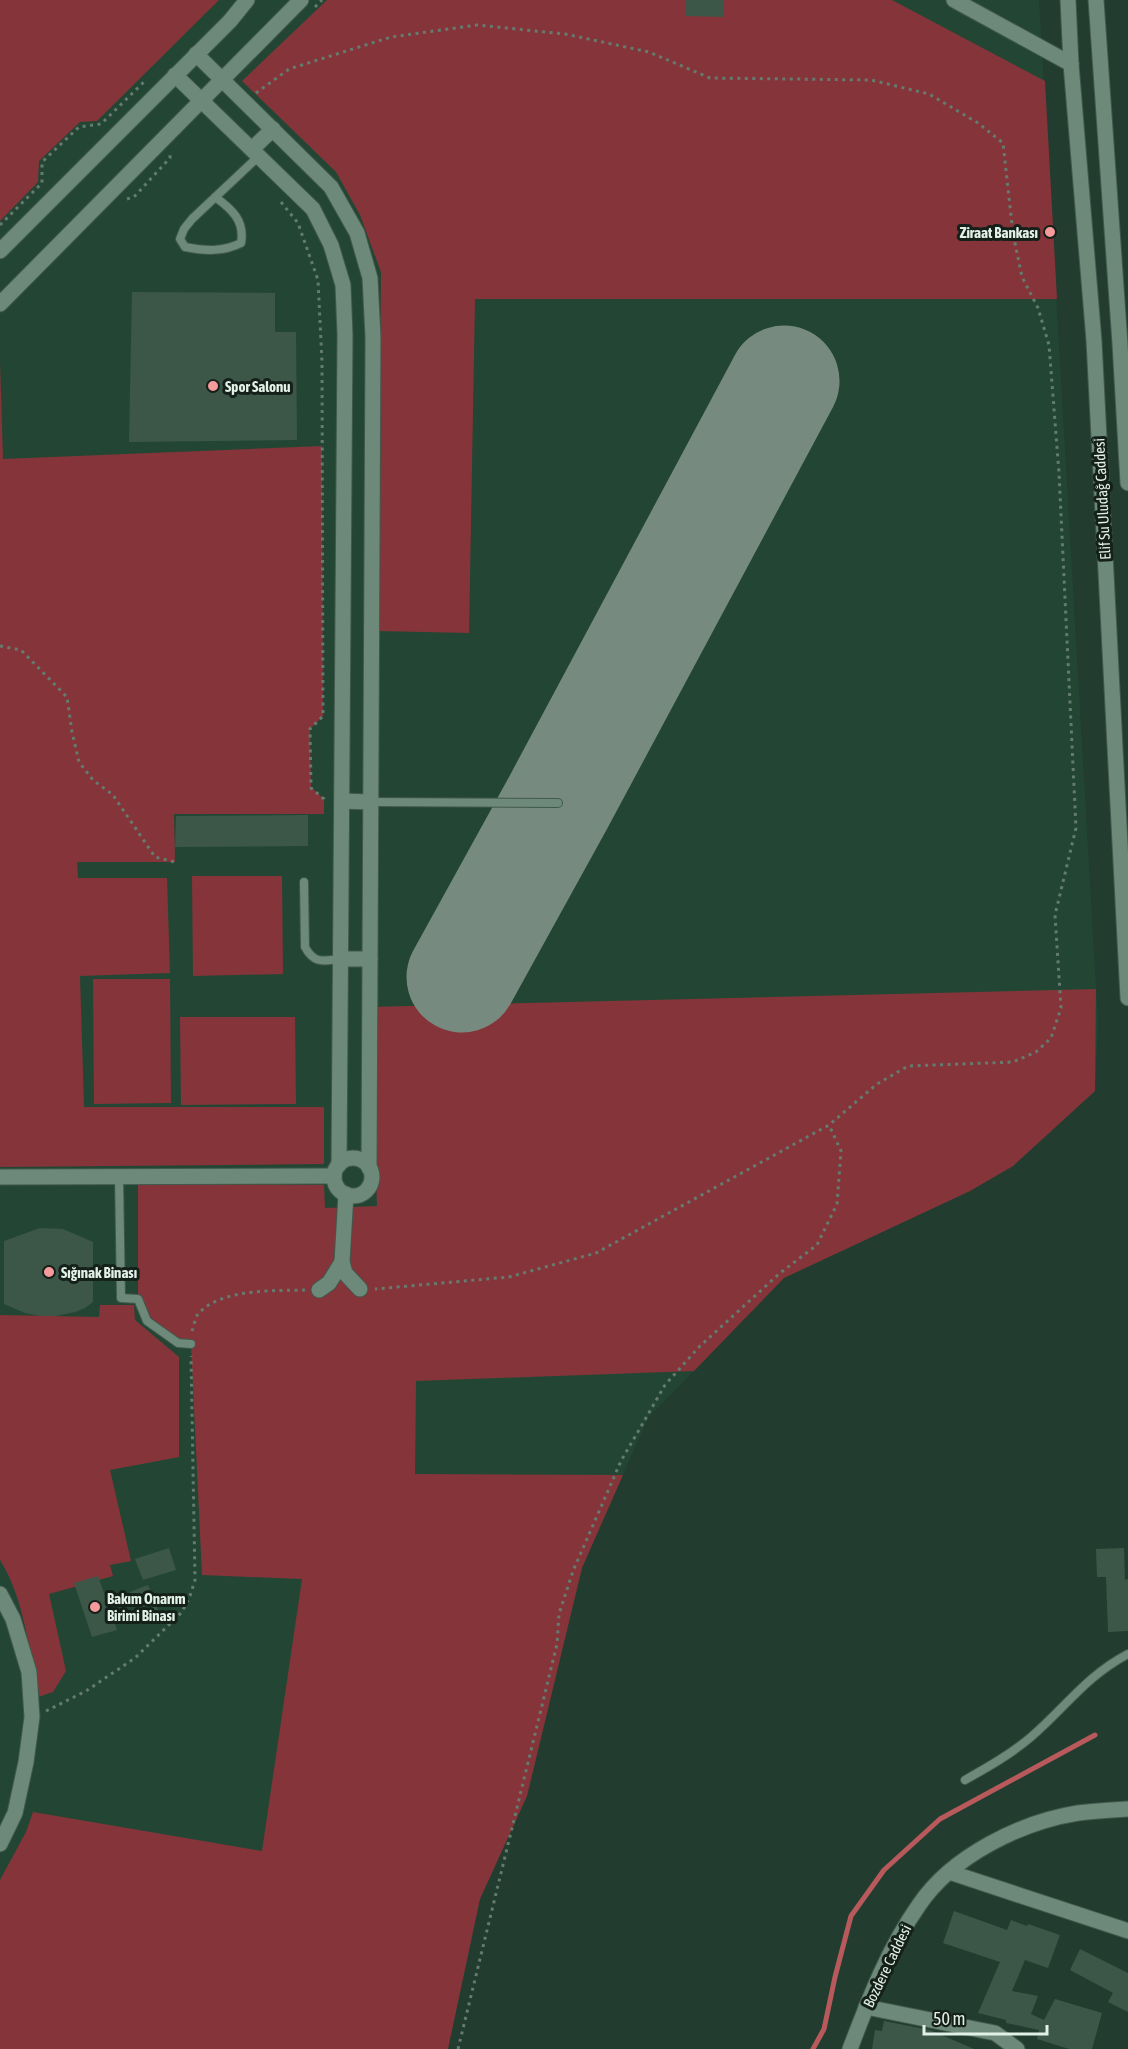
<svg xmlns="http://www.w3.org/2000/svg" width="1128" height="2049" font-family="'Asap Condensed',sans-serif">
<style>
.built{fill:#234634}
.green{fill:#853539}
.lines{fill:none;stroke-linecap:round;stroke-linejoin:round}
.stream{stroke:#b8595c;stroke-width:5}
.runway{stroke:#768a80;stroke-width:111}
.building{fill:#3c5748}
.service-casing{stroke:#41594d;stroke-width:10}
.minor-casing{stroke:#41594d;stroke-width:17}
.secondary-casing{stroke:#41594d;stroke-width:17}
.path{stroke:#657b70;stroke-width:3;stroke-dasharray:3 4.5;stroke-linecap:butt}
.service{stroke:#6d8979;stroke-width:8}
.minor{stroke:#6d8979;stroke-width:15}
.secondary{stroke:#6d8979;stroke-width:15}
.poi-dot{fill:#f59b9b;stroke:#15201a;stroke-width:2}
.labels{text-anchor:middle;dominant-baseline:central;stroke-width:6;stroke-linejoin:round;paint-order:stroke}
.poi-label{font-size:15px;font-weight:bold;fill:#e2f1e8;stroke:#15201a;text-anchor:start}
.street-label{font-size:15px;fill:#e2f1e8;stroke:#15201a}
</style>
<rect width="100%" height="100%" fill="#223c2f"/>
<path class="built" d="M0,0H1039L1098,1022L1095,1091L1013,1166L970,1191L784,1278L648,1418L582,1568L527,1796L480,1899L448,2049H0Z"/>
<g class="green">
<path d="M0,0H219L97,121L80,122L39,161L38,182L0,221Z"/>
<path d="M327,0H892L1045,81L1057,299H475L469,633L378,631L381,272L360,215L336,172L242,81Z"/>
<path d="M0,362L3,459L322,446L323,716L310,729L311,787L324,799V814H174L175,862H77L78,878H167L170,973L80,976L84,1107H324V1164L0,1167Z"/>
<path d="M192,876H282L283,974L193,976Z"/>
<path d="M93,979H170L171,1103L94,1104Z"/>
<path d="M1096,989L1095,1091L1013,1166L970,1191L784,1278L694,1371L416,1381L415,1474L623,1475L582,1568L527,1796L480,1899L448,2049H0V1880L26,1832L33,1812L262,1851L302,1579L202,1575L191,1345L177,1339L154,1322L138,1299V1183L324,1185L325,1208L377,1206L370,1007Z"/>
<path d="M180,1017H295L296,1104L181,1105Z"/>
<path d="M100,1305H134L135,1320L179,1357V1457L110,1470L131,1561L110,1565L113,1576L49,1594L66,1671L53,1692L38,1697C30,1654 24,1597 0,1560V1315L99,1317Z"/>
</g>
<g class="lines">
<path class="stream" d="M813,2049L824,2029L835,1977L851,1916L884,1870L940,1819L1095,1735"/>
<path class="runway" d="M462,977L558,803L784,381"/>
</g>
<g class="building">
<path d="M685,0H724V17L685,16Z"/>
<path d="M132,292L275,293V332H296L297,440L129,442Z"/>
<path d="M308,815V846L175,847L176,816Z"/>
<path d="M40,1228L63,1229L93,1242V1302L85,1308L75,1312L56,1316H40L25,1313L4,1304V1241Z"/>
<path d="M169,1548L176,1570L143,1580L135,1559Z"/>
<path d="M1124,1548L1125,1580L1128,1579V1631L1108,1632L1106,1577H1097L1096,1549Z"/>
<path d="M98,1576L117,1630L92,1637L74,1583Z"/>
<path d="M148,1585L160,1615L143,1622L130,1592Z"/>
<path d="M954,1911L1007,1930L1011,1920L1027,1926L1028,1924L1060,1935L1048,1968L1025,1960L1012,1991L1038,1996L1031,2014L1044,2020L1055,1999L1102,2013L1092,2049H1069L1037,2039L1039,2030L1006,2023V2020L978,2013L1000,1962L943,1943Z"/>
<path d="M1080,1949L1128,1973V2012L1108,2002L1113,1993L1070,1970Z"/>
<path d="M884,2021L930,2030L974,2049H872L875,2030L882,2031Z"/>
</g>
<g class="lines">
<defs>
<g id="service">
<path d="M215,197C232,209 245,221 241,243C223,252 205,251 185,247L180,239L184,229L192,219L259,156"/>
<path d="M371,802L558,803"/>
<path d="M304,882L305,947C314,964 323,961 340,959"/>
<path d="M119,1177L121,1298L138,1299L147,1321L178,1343L191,1344"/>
<path d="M965,1780C988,1767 1011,1754 1031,1737C1065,1708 1086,1676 1128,1654"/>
</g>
<g id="minor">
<path d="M954,0L1071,64"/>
<path d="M196,54L331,187L357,233L370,278L373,337L369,1168"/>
<path d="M175,75L313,209L331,245L343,285L345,335L339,1165"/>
<path d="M252,149L273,129"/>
<path d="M0,251L230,21L247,0"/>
<path d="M0,304L301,0"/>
<path d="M342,801L371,802"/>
<path d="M340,959H370"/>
<circle cx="353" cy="1177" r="19"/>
<path d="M0,1177L334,1176"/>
<path d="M346,1194L342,1262L345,1273L360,1289"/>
<path d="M319,1290L329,1283L342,1262"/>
<path d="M0,1594L13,1619L29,1672L32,1717L26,1762L15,1813L0,1844"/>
<path d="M949,1872L1128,1931"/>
<path d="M866,2007L995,2033L1017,2049"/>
<path d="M850,2049C869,1999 888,1949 919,1905C952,1856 1021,1822 1078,1813C1094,1811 1111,1810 1128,1809"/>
</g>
<g id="secondary">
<path d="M1068,0L1071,64L1094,341L1128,998"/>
<path d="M1096,0L1120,344L1128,483"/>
</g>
</defs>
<use href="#service" class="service-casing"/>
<use href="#minor" class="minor-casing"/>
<use href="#secondary" class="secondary-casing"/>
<g class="path">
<path d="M315,7L322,0"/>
<path d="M256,93L289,69L391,37L477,25L565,34L649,52L710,78L871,80L929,94L978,123L1003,143L1013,234L1022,277L1038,308L1049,345L1059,473L1076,828L1055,915L1061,1008L1051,1038L1036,1052L1013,1062L908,1066L877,1084L829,1125L596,1253L509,1277L375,1289"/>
<path d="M127,199L134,197L170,158V153"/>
<path d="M281,202L298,223L318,280L322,362L323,716L310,729L311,788L324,799V802"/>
<path d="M0,225L42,183V162L79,127L101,124L146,80"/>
<path d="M0,646L21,650L67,697L72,732L79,762L93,780L113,795L155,857L175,862"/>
<path d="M192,1331C194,1326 195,1318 198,1314C221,1288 274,1291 305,1290"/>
<path d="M46,1711L86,1691L135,1658L182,1612L190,1596L195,1580L191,1356"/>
<path d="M458,2049L557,1644L559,1614L573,1571L621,1461L665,1385L699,1347L780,1273L817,1245L837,1204L841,1151L829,1125"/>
</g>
<use href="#service" class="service"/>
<use href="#minor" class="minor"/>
<use href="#secondary" class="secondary"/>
</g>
<g class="poi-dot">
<circle cx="1050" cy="232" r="6"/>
<circle cx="213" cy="386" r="6"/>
<circle cx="49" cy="1272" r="6"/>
<circle cx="95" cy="1607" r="6"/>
</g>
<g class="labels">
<g class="poi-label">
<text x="1038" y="232" text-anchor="end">Ziraat Bankası</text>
<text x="225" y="386">Spor Salonu</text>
<text x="61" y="1272">Sığınak Binası</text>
<text x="107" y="1598">Bakım Onarım<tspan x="107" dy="17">Birimi Binası</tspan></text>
</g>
<g class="street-label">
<text transform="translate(1102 499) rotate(-93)">Elif Su Uludağ Caddesi</text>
<text transform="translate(887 1966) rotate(-64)">Bozdere Caddesi</text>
</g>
</g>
<path d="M924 2025v9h123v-9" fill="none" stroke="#e2f1e8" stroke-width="3"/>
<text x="933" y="2025" font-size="18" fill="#e2f1e8" stroke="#15201a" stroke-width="4.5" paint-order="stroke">50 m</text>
</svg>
